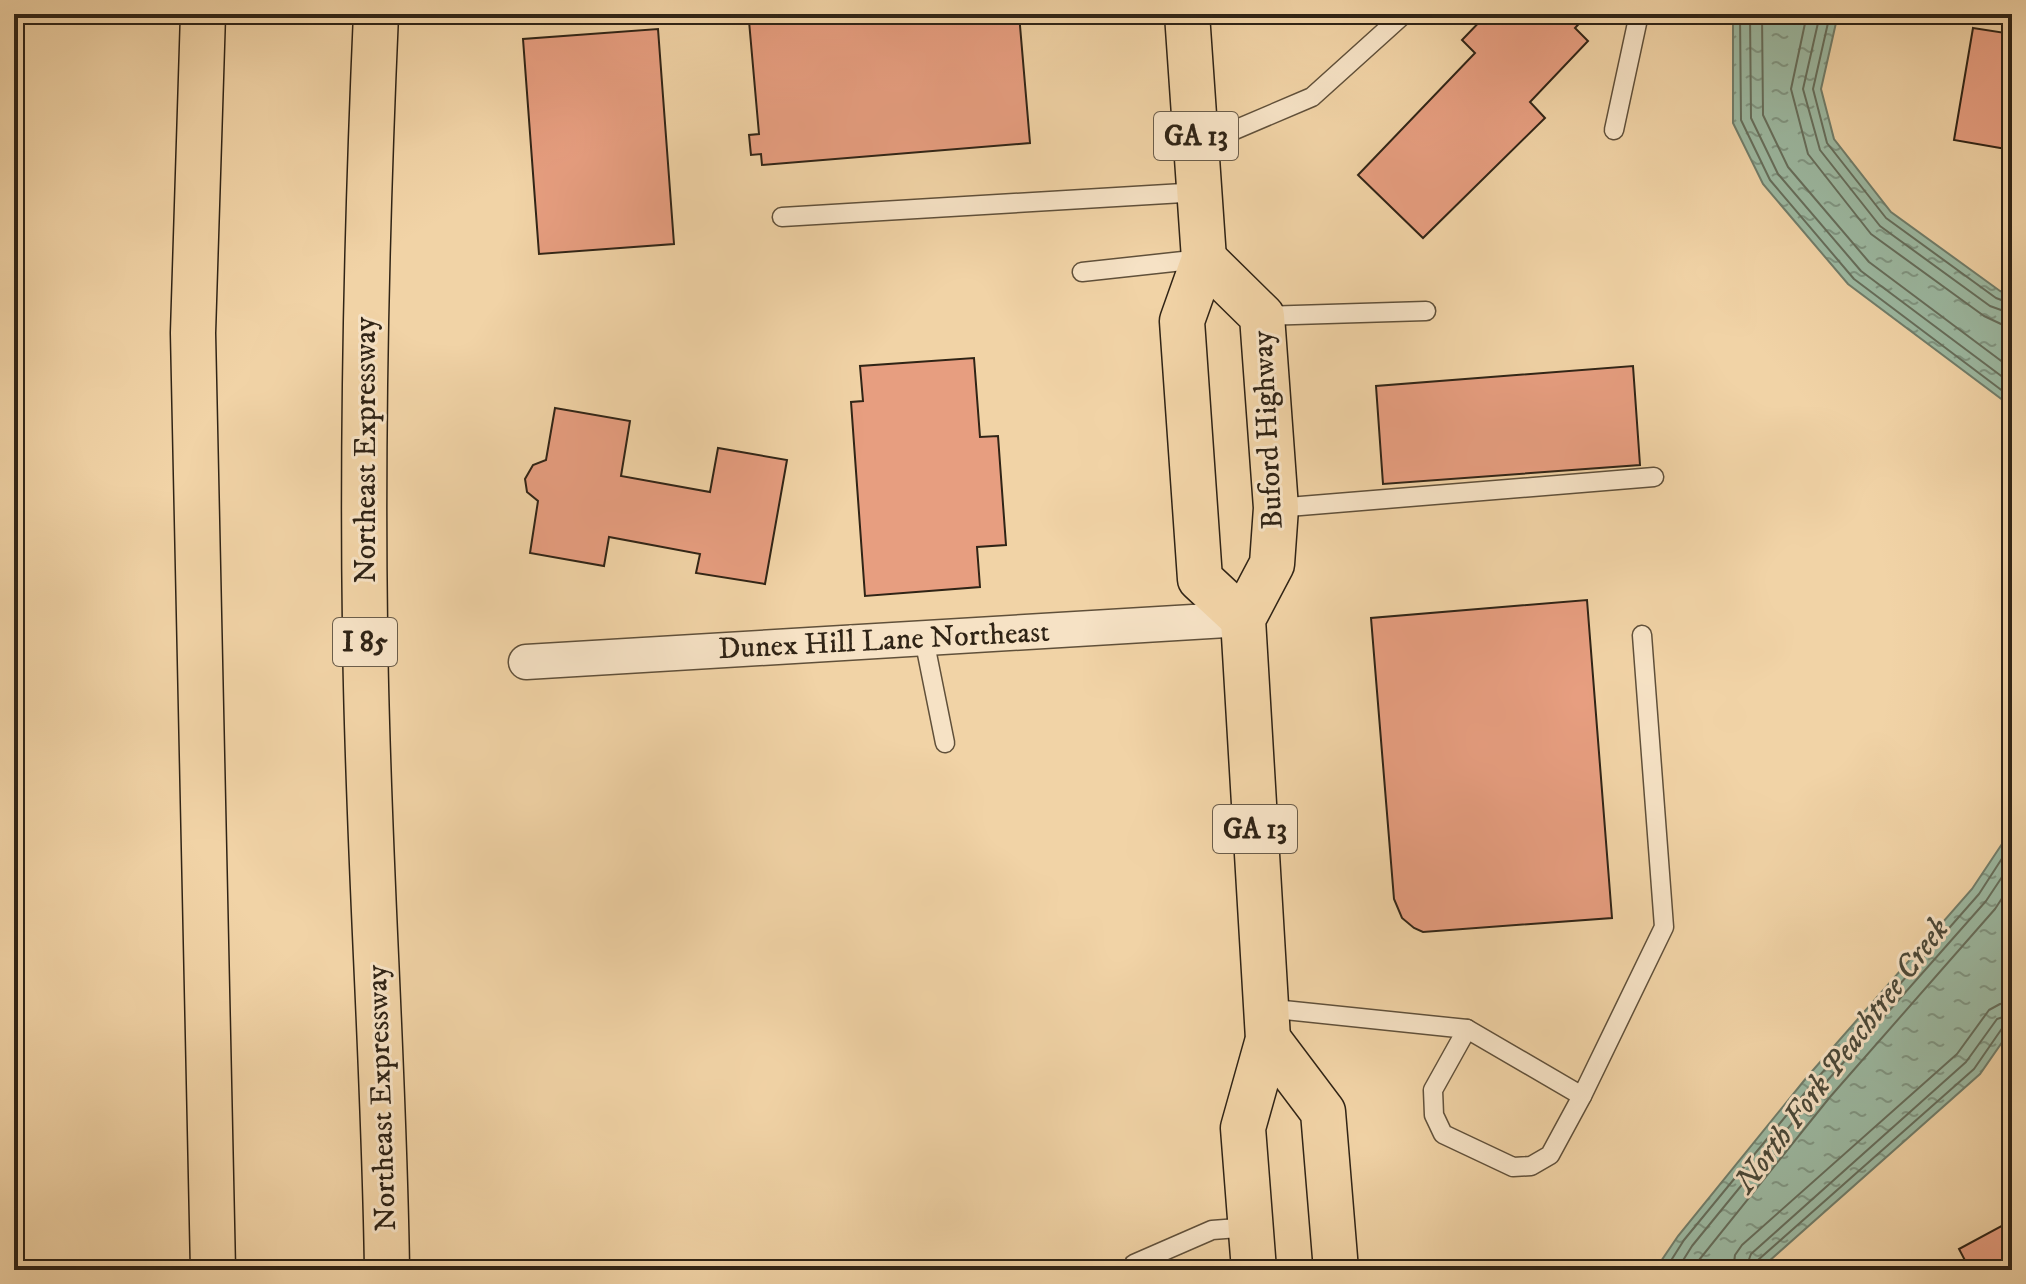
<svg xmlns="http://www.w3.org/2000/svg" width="2026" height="1284" font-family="'IM FELL DW Pica',serif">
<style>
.water{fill:url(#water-ripples);stroke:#717d6a;stroke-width:2}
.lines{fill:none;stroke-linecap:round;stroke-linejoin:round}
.shore{stroke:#666e5c;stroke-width:2}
.building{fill:#e79e80;stroke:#302416;stroke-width:2}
.lane-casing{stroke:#60503a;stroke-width:21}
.street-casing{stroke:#60503a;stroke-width:37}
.primary-casing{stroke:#302416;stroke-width:47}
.highway-casing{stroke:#302416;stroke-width:47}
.lane{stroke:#f6e2c5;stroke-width:18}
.street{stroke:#f6e2c5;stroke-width:34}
.primary{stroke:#f1d3a6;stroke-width:44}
.highway{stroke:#f1d3a6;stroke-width:44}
.labels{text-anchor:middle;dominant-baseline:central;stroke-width:6;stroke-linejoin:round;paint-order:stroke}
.shield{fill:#f6e2c5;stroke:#6b5d4a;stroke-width:2}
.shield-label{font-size:28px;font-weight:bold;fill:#302416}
.street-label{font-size:30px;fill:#302416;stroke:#f6e2c5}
.water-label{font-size:32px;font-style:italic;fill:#4b4939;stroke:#f6e2c5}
</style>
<defs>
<pattern id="water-ripples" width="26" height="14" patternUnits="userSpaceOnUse" patternTransform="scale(2)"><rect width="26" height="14" fill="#9cb9a2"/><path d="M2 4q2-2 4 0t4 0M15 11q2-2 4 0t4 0" fill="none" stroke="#809683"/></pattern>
</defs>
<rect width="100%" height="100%" fill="#f1d3a6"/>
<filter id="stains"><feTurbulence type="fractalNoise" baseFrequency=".0025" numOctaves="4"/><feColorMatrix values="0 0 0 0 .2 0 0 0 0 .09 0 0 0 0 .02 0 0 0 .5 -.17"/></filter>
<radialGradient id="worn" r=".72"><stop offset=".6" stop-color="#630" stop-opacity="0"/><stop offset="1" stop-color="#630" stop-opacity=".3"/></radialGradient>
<g class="water">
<path d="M1733,14H1838L1821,89L1834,139L1891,212L2000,291L2012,297V411L2004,401L1848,284L1763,184L1733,123Z"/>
<path d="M2012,829V1028L1980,1074L1759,1270H1655L1678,1236L1807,1077L1972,889Z"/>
</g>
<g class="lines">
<g class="shore">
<path d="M1740,14L1741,120L1770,180L1854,279L2012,398"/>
<path d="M1750,14L1751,118L1778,174L1861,271L2012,384"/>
<path d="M1762,14L1763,115L1788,167L1869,262L2012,369"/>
<path d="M1807,14L1791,89L1808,154L1871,234L1984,316L2001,324L2012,326"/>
<path d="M1820,14L1803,89L1820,150L1880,226L1990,306L2012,314"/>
<path d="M1830,14L1813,89L1827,143L1886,218L1996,298L2012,304"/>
<path d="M1665,1270L1684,1240L1813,1083L1979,894L2012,843"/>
<path d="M1677,1270L1692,1246L1820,1089L1986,901L2012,862"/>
<path d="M1691,1270L1830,1097L1995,909L2012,883"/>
<path d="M1733,1270L1735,1255L1742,1245L1957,1054L1989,1010L2000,1004L2012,1002"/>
<path d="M1745,1270L1751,1254L1966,1062L1997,1019L2012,1014"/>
<path d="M1755,1270L1758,1260L1974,1069L2003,1027L2012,1024"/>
</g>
</g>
<g class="building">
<path d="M829,14H1019L1030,143L762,165L761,154L751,155L749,135L759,134L749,21Z"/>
<path d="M1487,14H1588L1575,28L1588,41L1530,102L1545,118L1423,238L1358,175L1475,53L1462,40Z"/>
<path d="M1973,28L2012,34V150L1954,140Z"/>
<path d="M658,29L674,244L539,254L523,39Z"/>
<path d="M974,358L980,437L998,436L1006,545L977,547L980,587L865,596L851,402L863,401L860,366Z"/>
<path d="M1633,366L1640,465L1383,484L1376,386Z"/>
<path d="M555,408L630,421L621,476L710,492L718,448L787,460L765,584L696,573L700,554L609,537L604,566L530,553L538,501L527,492L525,479L533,465L546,460Z"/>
<path d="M1587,600L1612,918L1423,932L1414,928L1402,918L1394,899L1371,618Z"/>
<path d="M2007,1223L2012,1232V1270H1970L1959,1249Z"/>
</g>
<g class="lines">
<defs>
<g id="lane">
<path d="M1614,130L1639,14"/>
<path d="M1197,146L1312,97L1404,14"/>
<path d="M782,217L1200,192"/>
<path d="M1082,272L1201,259"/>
<path d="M1262,316L1426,311"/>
<path d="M1276,508L1654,477"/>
<path d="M924,639L945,743"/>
<path d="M1265,1008L1467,1029L1582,1096L1664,927L1642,635"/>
<path d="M1467,1029L1433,1090L1434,1115L1443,1134L1513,1167L1531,1166L1550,1155L1582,1096"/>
<path d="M1134,1264L1212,1230L1251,1227"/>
</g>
<path id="street" d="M526,662L1243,619"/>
<g id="primary">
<path d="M1187,14L1204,259L1182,321L1200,579L1243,619"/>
<path d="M1204,259L1262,316L1276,508L1272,564L1243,619L1268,1039L1243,1128L1254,1270"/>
<path d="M1268,1039L1323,1112L1336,1270"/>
</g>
<g id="highway">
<path d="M203,14L193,333L213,1270"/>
<path d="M376,14C367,218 362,422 365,626C367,841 384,1055 387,1270"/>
</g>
</defs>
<use href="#lane" class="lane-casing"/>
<use href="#street" class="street-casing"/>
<use href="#primary" class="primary-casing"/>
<use href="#highway" class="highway-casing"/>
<use href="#lane" class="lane"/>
<use href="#street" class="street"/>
<use href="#primary" class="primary"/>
<use href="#highway" class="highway"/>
</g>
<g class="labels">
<g class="shield">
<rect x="1154" y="112" width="84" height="48" rx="6"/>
<rect x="333" y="618" width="64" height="48" rx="6"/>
<rect x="1213" y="805" width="84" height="48" rx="6"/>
</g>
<g class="shield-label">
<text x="1196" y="136">GA 13</text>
<text x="365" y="642">I 85</text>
<text x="1255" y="829">GA 13</text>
</g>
<g class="street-label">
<text transform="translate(1268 430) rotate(-93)">Buford Highway</text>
<text transform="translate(366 450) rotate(-90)">Northeast Expressway</text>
<text transform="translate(884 641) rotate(-3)">Dunex Hill Lane Northeast</text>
<text transform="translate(382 1098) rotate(-92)">Northeast Expressway</text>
</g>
<g class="water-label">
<text transform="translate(1842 1056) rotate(-53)">North Fork Peachtree Creek</text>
</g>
</g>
<rect width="2026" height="1284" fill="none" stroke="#f1d3a6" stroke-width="48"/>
<rect x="16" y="16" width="1994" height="1252" fill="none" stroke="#302416" stroke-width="4"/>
<rect x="24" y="24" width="1978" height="1236" fill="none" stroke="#302416" stroke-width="2"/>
<rect width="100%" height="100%" filter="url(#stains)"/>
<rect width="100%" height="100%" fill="url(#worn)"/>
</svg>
